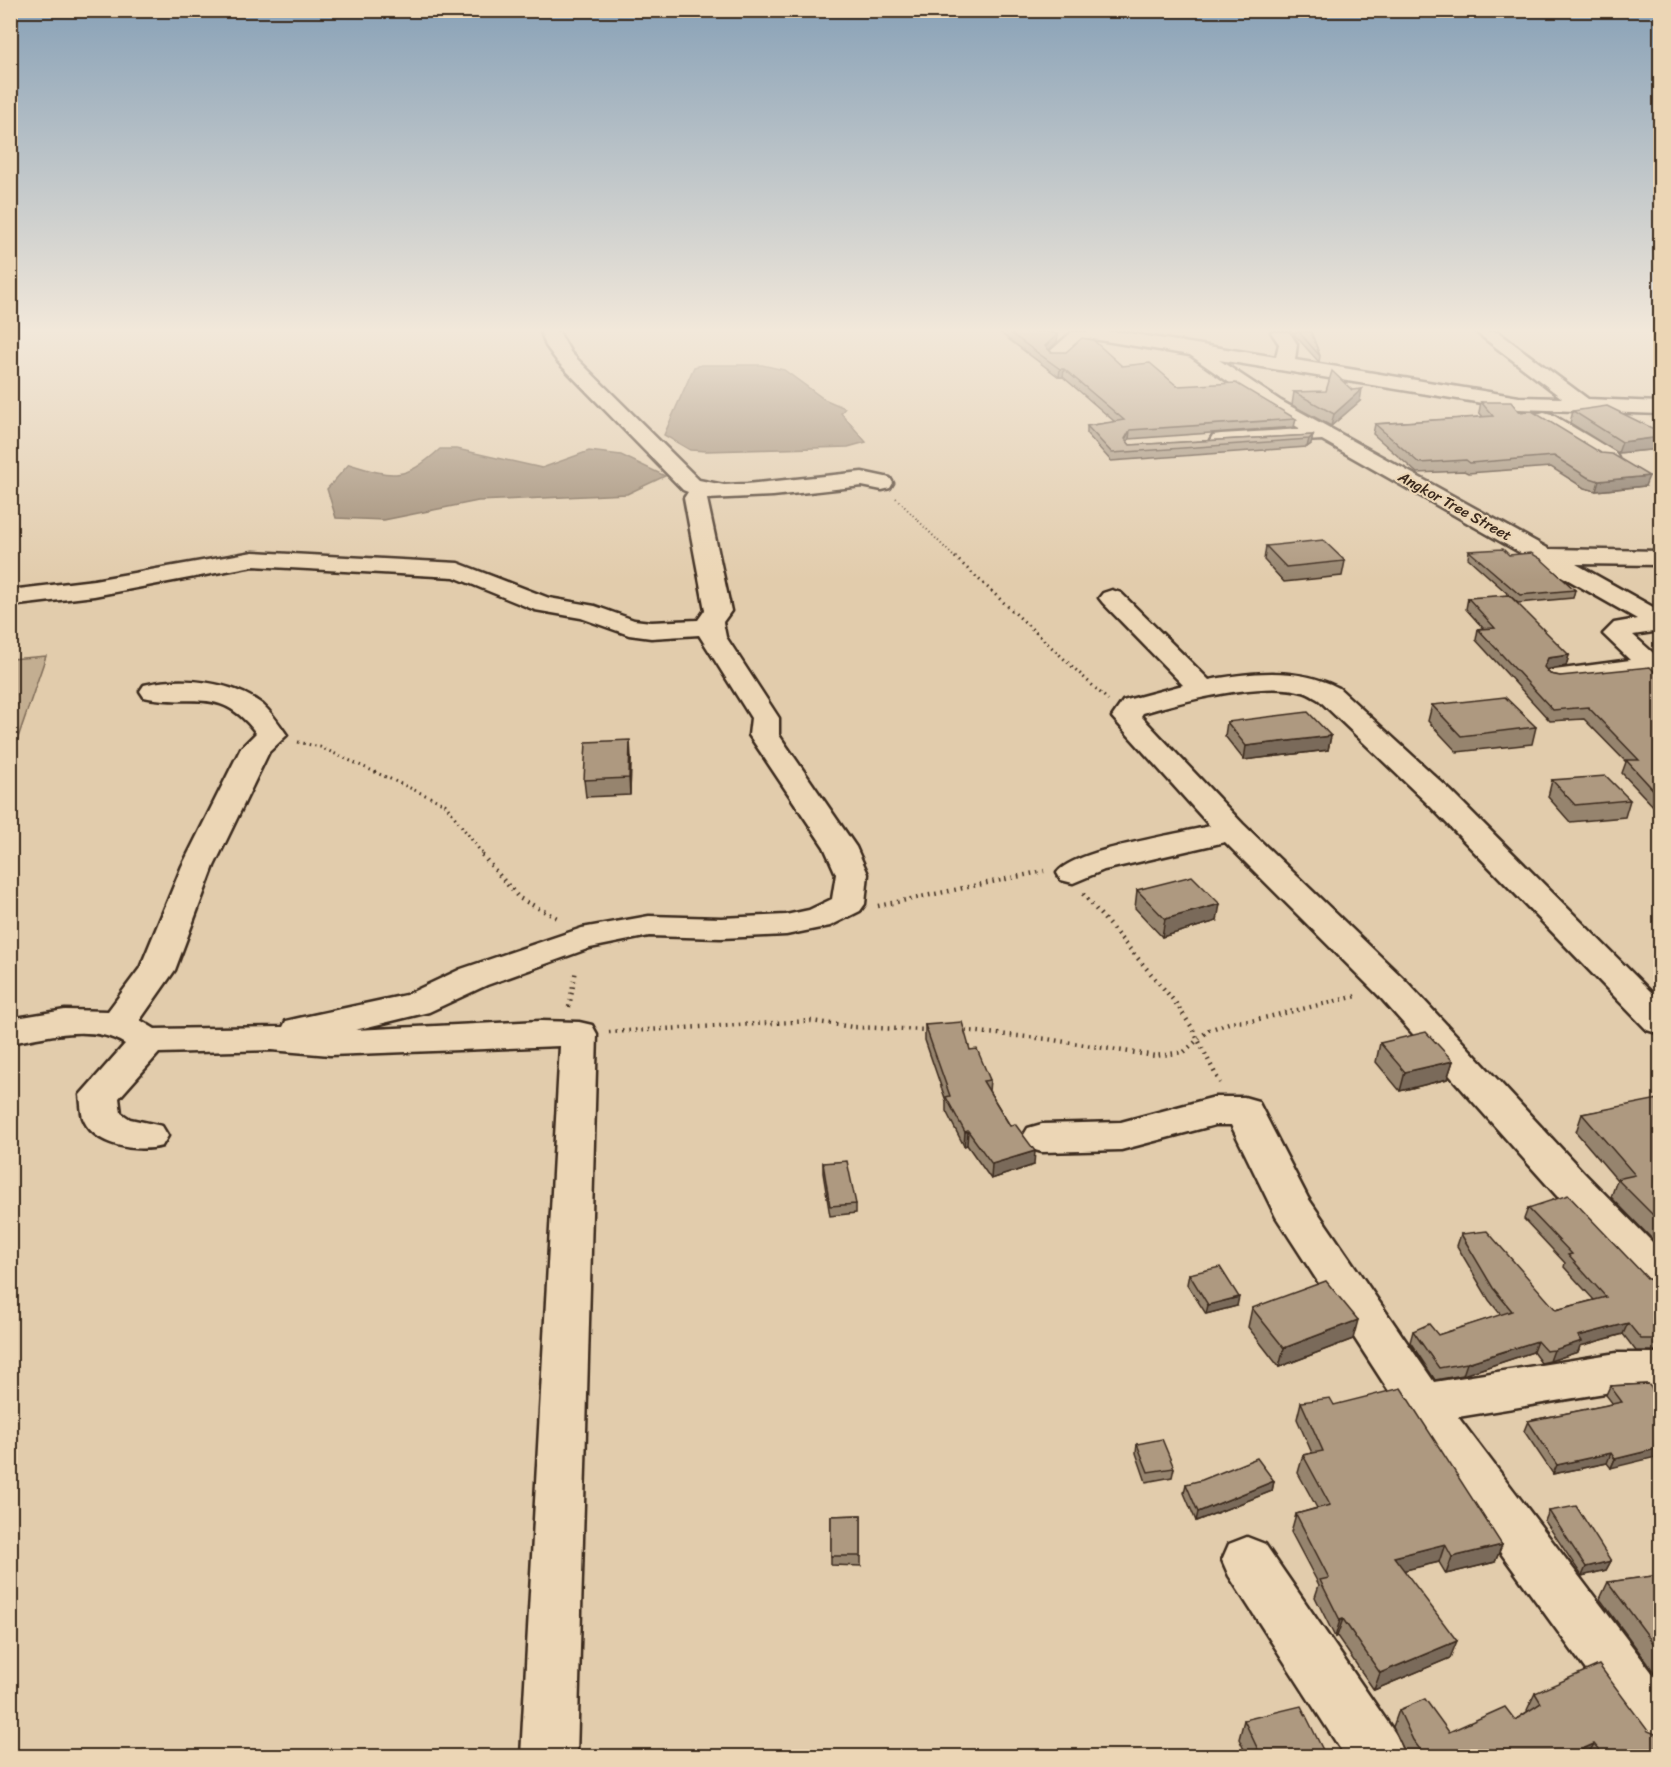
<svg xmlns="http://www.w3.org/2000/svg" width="1671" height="1767" font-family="Sriracha,sans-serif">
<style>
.green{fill:#c3ae91;stroke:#7f6c58;stroke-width:1.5}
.water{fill:#99856e;stroke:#73614e;stroke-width:1.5}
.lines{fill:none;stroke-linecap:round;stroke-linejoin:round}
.minor-casing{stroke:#3b2a1e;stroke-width:5}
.path-far2{stroke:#3b2a1e;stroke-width:2;stroke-dasharray:1 3;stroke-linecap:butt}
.path-far1{stroke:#3b2a1e;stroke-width:3;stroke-dasharray:1.5 4;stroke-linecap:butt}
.path{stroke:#3b2a1e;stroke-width:4.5;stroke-dasharray:1.5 5;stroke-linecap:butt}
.minor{fill:#ecd6b5;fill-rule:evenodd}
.wall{fill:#96846e;stroke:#3b2a1e;stroke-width:1.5}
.shaded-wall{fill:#7a6b5a;stroke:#3b2a1e;stroke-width:1.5}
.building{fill:#ae9980;stroke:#3b2a1e;stroke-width:1.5}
.labels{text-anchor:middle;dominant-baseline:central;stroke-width:4.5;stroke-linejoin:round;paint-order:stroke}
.far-street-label{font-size:15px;fill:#3b2a1e;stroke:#ecd6b5}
</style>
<rect width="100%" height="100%" fill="#e2ccac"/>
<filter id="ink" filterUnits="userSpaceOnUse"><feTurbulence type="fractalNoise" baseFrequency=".0167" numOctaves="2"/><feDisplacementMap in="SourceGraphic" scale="12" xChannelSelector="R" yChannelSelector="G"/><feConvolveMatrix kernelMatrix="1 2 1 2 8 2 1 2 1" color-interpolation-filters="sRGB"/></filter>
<g filter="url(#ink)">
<path class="green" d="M46,656L11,758V659Z"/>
<g class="water">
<path d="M702,365H762L784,370L824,399L845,408L841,413L866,442L848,447L707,451L690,450L664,435L694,367Z"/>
<path d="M440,449H457L542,468L589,451L621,455L665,476L627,494L478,501L384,520L336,518L327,489L349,464C394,478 404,481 440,449Z"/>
</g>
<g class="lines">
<defs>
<g id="minor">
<path d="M541,332H559L571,353L699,480L724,485L747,484L862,472L890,478L893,483L890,488L882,490L862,486L773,496L707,499L731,611L723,622L726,637L779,718V735L856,847L868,874L865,904L860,911L830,926L786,935L721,938L649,936L590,948L487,985L429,1012L355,1030L540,1021L579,1022L592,1025L597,1034L577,1756H521L560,1046L330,1055L271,1050L159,1053L119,1098L121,1113L130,1119L162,1126L168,1136L162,1146C138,1153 93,1146 83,1118C81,1111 81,1102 80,1095L125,1044C91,1023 48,1037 10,1043V1019L65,1010L108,1011L140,968L182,866L241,748L256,733C220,684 190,708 144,697L140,691L144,685C181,676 233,681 263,705C272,713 280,725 287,735L269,752L214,866L175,970L140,1020L155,1029L283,1027L286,1021L299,1018L406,995L461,969L582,928L649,916L721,918L786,915L809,910L832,899L836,874L824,847L749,735L751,718L699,635L651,638L629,635L581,618L535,610L454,577L253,566L94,596L10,606V590L94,580L253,552L458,563L549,598L595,606L634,620L651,622L698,620L705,610L684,498L688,492L683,490L557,361L546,346Z"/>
<path d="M1072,332H1121L1276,357L1279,344L1271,332H1289L1297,344L1295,360L1519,397L1562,398L1476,332H1498L1588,399L1660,402V414L1519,409L1219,360L1281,401L1549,549L1660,551V565L1576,564L1660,611V631L1633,635L1660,659V681L1646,675L1557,685L1547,683L1543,677L1547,671L1630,660L1603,634L1614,623L1637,619L1322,440L1221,446L1213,445L1210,440L1213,435L1221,434L1301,429L1267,409L1190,355L1087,338L1064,358H1050L1047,354Z"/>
<path d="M1544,412L1551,414L1615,452L1618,457L1615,462H1599L1537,422L1534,418L1537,414Z"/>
<path d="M1112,590L1121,593L1209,680C1253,672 1298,667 1339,688L1450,790L1660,1001V1034L1647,1030L1428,804L1319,700C1314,697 1308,693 1303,692C1264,680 1182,701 1143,713L1141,716L1243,824L1406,981L1584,1173L1660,1250V1294L1645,1289L1556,1195L1380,997L1225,842L1104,870L1073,883L1061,880L1057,873C1073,850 1179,834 1210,826L1112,717L1123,701L1183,685L1103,603L1099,598L1103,593Z"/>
<path d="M1215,1097H1244L1258,1101L1308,1198L1434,1382L1617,1353H1660V1391H1617L1458,1417L1660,1683V1754L1641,1746L1458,1494L1383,1382L1276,1217L1231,1125H1215L1121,1150L1042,1152L1028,1148L1022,1138L1028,1128L1042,1124L1121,1122Z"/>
<path d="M1247,1537L1265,1544L1397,1736L1405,1756H1345L1229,1576L1222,1560L1229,1544Z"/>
</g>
</defs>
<use href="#minor" class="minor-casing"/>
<path class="path-far2" d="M896,498L956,559"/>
<g class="path-far1">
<path d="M955,557L1108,700"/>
<path d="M298,742L320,747L445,804L484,856"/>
</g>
<g class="path">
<path d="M482,855L519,898L559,919"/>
<path d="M1083,894L1175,1002L1191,1026L1220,1083"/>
<path d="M878,906L1044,871"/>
<path d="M569,1007L576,970"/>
<path d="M959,1030L1047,1039L1155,1056L1184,1052L1209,1030L1232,1022L1251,1021L1357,996"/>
<path d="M609,1032L811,1021L853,1027L928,1030"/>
</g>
<use href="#minor" class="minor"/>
</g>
<g class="wall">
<path d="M999,332H1044L1058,334L1057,342L1049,350L1051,352L1122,366L1177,386L1296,419L1294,427L1129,439L1127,442L1130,445L1313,435L1311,444L1307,447L1111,461L1087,434V426L1115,422L1063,377H1059Z"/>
<path d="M1292,332H1311L1320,356L1319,362Z"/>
<path d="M1294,392L1360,401L1331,426L1292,405Z"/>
<path d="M1481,402L1519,412L1645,486L1596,491L1584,488L1551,467L1468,473L1464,471L1417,473L1373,434L1375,424L1483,417L1479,412Z"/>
<path d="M1573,411L1660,432V449L1618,453L1570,423Z"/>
<path d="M1266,546L1345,561L1342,576L1284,582L1264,560Z"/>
<path d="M1469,551L1509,555L1575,590L1573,598L1518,603L1468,558Z"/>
<path d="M1468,598L1569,655L1566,666L1546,670L1550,674L1560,676L1660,677V809H1656L1622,773L1626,762L1584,719L1550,721L1476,640L1478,629L1483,628L1466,609Z"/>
<path d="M1432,705L1536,727L1532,744L1457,752L1428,721Z"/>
<path d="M1227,722L1331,736L1328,750L1244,760L1225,736Z"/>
<path d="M631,757L630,795L586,797L584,780Z"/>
<path d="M1552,780L1630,800L1625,817L1570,822L1548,797Z"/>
<path d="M1137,890L1217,921L1162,937L1135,908Z"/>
<path d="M925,1025L970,1050L990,1080L989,1091L1034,1165L991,1179L967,1145L964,1146L946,1111V1101L925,1040Z"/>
<path d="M1380,1043L1453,1061L1447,1079L1400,1091L1376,1062Z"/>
<path d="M1660,1101V1241L1655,1242L1611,1197L1617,1180L1576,1132L1582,1114Z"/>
<path d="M823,1163L856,1204V1213L830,1216L823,1173Z"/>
<path d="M1528,1208L1648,1279L1660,1283V1353V1351H1636L1623,1334L1580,1346L1578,1352L1550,1361L1541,1363L1533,1352L1463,1375L1435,1380L1410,1342L1413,1331L1438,1335L1501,1315L1489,1300L1457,1246L1461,1234L1556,1310L1594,1300L1564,1267L1565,1263L1524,1219Z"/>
<path d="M1189,1274L1237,1306L1206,1314L1187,1284Z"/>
<path d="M1252,1308L1353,1339L1279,1367L1248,1327Z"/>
<path d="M1648,1384L1611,1468L1607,1463L1553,1474L1524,1431L1528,1421L1613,1404L1606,1395L1610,1386Z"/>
<path d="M1301,1402L1334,1405L1502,1545L1495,1562L1446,1574L1439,1562L1404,1570L1450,1658L1374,1690L1337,1636L1335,1637L1315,1597L1319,1585L1291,1532L1296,1514L1317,1508L1298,1473L1303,1455L1312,1453L1297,1419Z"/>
<path d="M1137,1444L1174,1468L1172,1477L1146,1482L1136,1453Z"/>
<path d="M1274,1481L1272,1491L1196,1521L1184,1493L1186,1484Z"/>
<path d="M1549,1511L1611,1561L1606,1570L1582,1576L1545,1521Z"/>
<path d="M861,1515V1566L831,1565V1516Z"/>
<path d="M1660,1575V1680L1600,1599L1608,1582Z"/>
<path d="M1535,1693L1660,1756H1407L1393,1727L1399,1710L1449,1732L1515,1720L1528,1711L1527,1710Z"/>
<path d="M1244,1720L1326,1756H1247L1239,1739Z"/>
</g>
<g class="shaded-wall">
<path d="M1058,334L1057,342L1045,354V346Z"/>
<path d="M1060,369H1064L1063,377H1059Z"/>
<path d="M1362,389L1360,401L1331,426L1334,414Z"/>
<path d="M1130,430L1129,439L1124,447L1125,439Z"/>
<path d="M1313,435L1311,444L1307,447L1309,439Z"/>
<path d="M1660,437V449L1618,453L1622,442Z"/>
<path d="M1649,476L1645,486L1596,491L1599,481Z"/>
<path d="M1569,655L1566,666L1545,670L1544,667L1548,658Z"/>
<path d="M1331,736L1328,750L1244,760L1246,746Z"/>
<path d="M630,740L631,757L630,795L629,778Z"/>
<path d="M1220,904L1217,921L1162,937L1165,919Z"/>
<path d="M1453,1061L1447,1079L1400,1091L1405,1072Z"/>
<path d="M968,1131L967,1145L964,1146L965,1132Z"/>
<path d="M1035,1151L1034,1165L991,1179L992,1164Z"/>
<path d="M1660,1229V1241L1655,1242Z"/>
<path d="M1239,1297L1237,1306L1206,1314L1208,1305Z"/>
<path d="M1660,1313V1323L1654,1314Z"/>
<path d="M1358,1320L1353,1339L1279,1367L1284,1348Z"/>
<path d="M1628,1323L1623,1334L1580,1346L1578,1352L1550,1361L1554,1350L1578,1336Z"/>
<path d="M1537,1341L1533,1352L1463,1375L1467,1363Z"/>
<path d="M1660,1448V1456L1611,1468L1615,1459Z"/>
<path d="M1611,1453L1607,1463L1553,1474L1557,1465Z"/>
<path d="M1274,1481L1272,1491L1196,1521L1198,1512Z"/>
<path d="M1445,1544L1439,1562L1389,1574L1394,1557Z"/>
<path d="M1502,1545L1495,1562L1446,1574L1452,1557Z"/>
<path d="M1611,1561L1606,1570L1582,1576L1586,1567Z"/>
<path d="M1343,1619L1337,1636L1335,1637L1340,1620Z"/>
<path d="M1457,1641L1450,1658L1374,1690L1380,1673Z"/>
<path d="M1594,1744L1587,1756H1566Z"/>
<path d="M1660,1746V1756H1646L1648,1753Z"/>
<path d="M1646,1750L1642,1756H1633Z"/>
</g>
<g class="building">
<path d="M1009,332H1044L1058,334L1045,346L1051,352H1066L1082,338L1093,340L1122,366L1150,363L1177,386L1236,383L1296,419L1130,430L1125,439L1130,445L1313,435L1309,439L1112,453L1087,426L1124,420L1064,369H1060Z"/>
<path d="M1299,332H1311L1320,356Z"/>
<path d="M1332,371L1352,390L1362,389L1334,414L1294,392L1326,391Z"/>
<path d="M1481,402H1511L1519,412L1532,411L1601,453L1612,454L1649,476L1599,481L1587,477L1554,456L1470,463L1466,460L1419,463L1375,424L1493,416Z"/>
<path d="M1607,406L1660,432V437L1622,442L1573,411Z"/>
<path d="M1323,540L1345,561L1286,567L1266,546Z"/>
<path d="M1503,549L1509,555L1531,553L1541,559L1575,590L1520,595L1469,551Z"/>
<path d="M1509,595L1569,655L1548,658L1544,667L1550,674L1560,676L1650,667L1660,677V797L1626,760H1639L1588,707L1553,710L1478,629L1495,628L1468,598Z"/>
<path d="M1505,697L1536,727L1461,736L1432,705Z"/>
<path d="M1308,712L1331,736L1246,746L1227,722Z"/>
<path d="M630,740L629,778L584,780L586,742Z"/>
<path d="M1606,776L1630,800L1575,805L1552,780Z"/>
<path d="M1192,876L1220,904L1165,919L1137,890Z"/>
<path d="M962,1022L970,1050L977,1049L990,1080L983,1081L1010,1126L1015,1124L1035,1151L992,1164L968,1131L965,1132L946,1097L950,1096L925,1025Z"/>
<path d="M1426,1032L1453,1061L1405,1072L1380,1043Z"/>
<path d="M1658,1099L1660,1101V1222L1617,1179L1635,1175L1582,1114Z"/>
<path d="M847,1161L856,1204L830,1206L823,1163Z"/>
<path d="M1568,1195L1648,1279L1660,1283V1313L1654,1314L1660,1321V1339H1641L1628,1323L1578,1336L1582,1341L1554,1350L1546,1351L1537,1341L1467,1363L1439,1368L1413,1331L1429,1324L1438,1335L1512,1311L1493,1288L1461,1234L1487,1231L1556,1310L1606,1297L1568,1255L1572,1254L1528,1208Z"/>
<path d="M1220,1267L1239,1297L1208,1305L1189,1274Z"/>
<path d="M1326,1281L1358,1320L1284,1348L1252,1308Z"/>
<path d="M1648,1384L1660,1399V1448L1615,1459L1611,1453L1557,1465L1528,1421L1622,1402L1610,1386Z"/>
<path d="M1401,1388L1502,1545L1452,1557L1445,1544L1394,1557L1457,1641L1380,1673L1343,1619L1340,1620L1320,1580L1329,1578L1296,1514L1330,1505L1303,1455L1323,1451L1301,1402L1330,1398L1334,1405Z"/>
<path d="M1162,1439L1174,1468L1148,1472L1137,1444Z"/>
<path d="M1257,1458L1274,1481L1198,1512L1186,1484L1202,1480Z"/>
<path d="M1576,1506L1611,1561L1586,1567L1549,1511Z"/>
<path d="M861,1515V1556H831V1516Z"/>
<path d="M1660,1575V1652L1608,1582Z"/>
<path d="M1599,1665L1648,1731L1660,1736V1746L1648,1753L1646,1750L1633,1756H1604L1594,1744L1566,1756H1425L1413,1740L1399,1710L1425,1699L1449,1732L1505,1707L1515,1720L1541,1703L1535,1693Z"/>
<path d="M1301,1706L1326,1756H1261L1244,1720Z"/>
</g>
</g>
<linearGradient id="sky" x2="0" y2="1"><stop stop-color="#88a1b7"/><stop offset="0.57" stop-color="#f2e8da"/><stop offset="1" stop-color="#f2e8da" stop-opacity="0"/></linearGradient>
<rect width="1671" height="580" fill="url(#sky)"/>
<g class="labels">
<g class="far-street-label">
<text transform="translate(1455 506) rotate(29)">Angkor Tree Street</text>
</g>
</g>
<rect width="1671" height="1767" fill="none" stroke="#ecd6b5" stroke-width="36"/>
<rect x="18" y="18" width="1635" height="1731" fill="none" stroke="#3b2a1e" stroke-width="2" filter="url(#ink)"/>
</svg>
